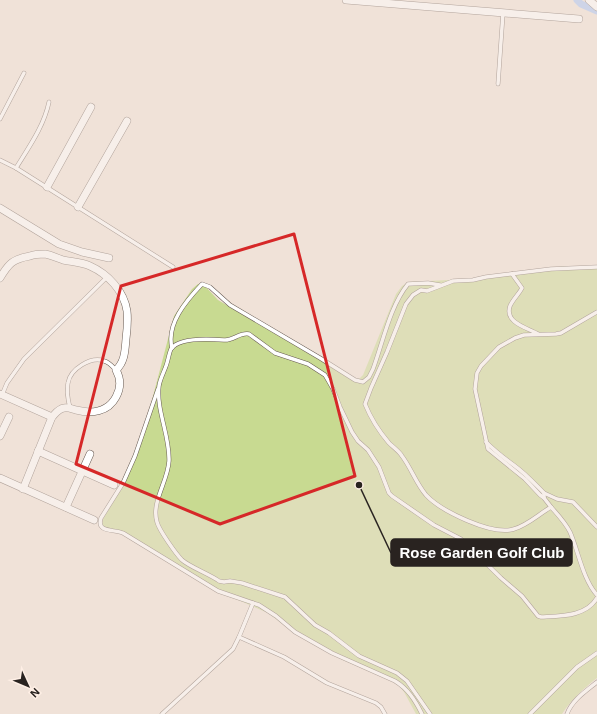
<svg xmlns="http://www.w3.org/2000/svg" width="597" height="714" font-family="Helvetica,sans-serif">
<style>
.green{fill:#c8da91}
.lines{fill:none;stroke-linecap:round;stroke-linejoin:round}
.canal{stroke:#a4c4f9;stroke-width:7}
.service-casing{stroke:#675a52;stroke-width:4.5}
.minor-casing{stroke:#675a52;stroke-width:8}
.service{stroke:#fff;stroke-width:3.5}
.minor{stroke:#fff;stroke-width:7}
.marked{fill:none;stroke:#d62828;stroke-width:3;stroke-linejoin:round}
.leader{fill:none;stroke:#292320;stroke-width:1.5}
.callout-dot{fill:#292320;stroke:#feefe5;stroke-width:1.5}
.callout{fill:#292320;stroke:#292320;stroke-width:1.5}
.callout-label{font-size:15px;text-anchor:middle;font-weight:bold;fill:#fff}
</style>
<rect width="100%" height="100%" fill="#f0e2d8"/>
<path class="green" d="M566,266L597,267V678C583,689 572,699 562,714H416L404,692L397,683L343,660L284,625L268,613L222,593L124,533L108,531L102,526L103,519L112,504L131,466L151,404L174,316L192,289L198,284L205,286L218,300L352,379H359L363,375L396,294L402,286L409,282L468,279Z"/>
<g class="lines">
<path class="canal" d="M577,0L581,4L597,11"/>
<defs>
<g id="service">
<path d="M498,84L503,13"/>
<path d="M0,119L24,73"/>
<path d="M0,160L16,168L173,267"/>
<path d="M16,168C29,147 44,126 49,102"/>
<path d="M597,267L551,269L486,277L473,280L453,281L427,291L421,290L413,295L406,304L387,352L371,388L365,404C371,419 378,430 389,443C393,447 399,451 402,456C411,468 416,483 426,495C441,511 492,536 514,529C528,525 539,514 551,507L544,498L540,495L525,479L488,449L475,389L477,373L481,366L499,347L515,338L524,335L556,334L561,333L597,312"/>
<path d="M512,274L522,288C519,294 513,299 510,306C504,323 528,328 538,334"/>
<path d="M172,348C166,324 186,301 202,284L210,287L230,305L320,358L355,380L363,382L369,377L373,369C383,342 390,306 408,284L428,283L440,285"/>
<path d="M158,389L135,456L123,483L101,518C96,533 114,529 123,533L218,591L259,605L276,616L295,632L332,653L395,681C408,689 415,700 422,714"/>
<path d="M2,395L7,383L24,359L107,277"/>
<path d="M70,408C68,400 66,391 68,383C70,369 91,356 104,361C109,362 113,367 116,370"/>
<path d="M486,442C495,451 504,458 515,466C526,474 535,484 544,493V498"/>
<path d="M544,493L557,499L573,502L597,527"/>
<path d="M551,507C557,514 565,522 570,532C578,550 583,580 597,595"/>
<path d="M239,637L253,603"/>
<path d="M162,714L233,649L239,637L284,657L327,683L376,703L381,707L385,714"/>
<path d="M430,714L407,681L397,673L359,656L329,633L315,625L285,597L242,583L230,581L224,582L219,581C209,574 190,567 182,560C176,554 159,530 157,522C151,502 168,481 169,461C170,436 156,410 159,386C160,379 164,372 166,366C168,361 169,353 171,349C179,337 212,339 224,340C233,341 240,332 249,334L275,353L308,364L325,375L333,389L340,407L352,432L358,441L368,450L379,467L389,493L392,496L434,525L461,539L501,578L522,596L538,616L541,617C560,616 586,617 597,598"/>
<path d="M530,714L577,667L597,653"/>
<path d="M567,714C572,700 586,691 597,682"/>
</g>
<g id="minor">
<path d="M346,0L579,19"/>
<path d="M589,0L597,7"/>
<path d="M47,187L91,107"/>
<path d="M78,207L127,121"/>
<path d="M0,208L59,244L82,252L109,258"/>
<path d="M0,278C9,263 13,259 30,256C35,254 41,254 45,254C51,255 57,258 63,260C72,262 81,262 90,266C108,274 124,291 127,311C128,320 127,331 126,339C125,350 125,362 116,370C121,379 121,388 116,397C108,412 92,414 76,410C72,409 68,407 64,408C58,409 56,413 52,417L23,489"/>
<path d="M0,394L52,417"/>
<path d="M0,436L9,417"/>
<path d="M38,451L114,485"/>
<path d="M0,478L94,520"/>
<path d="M66,507L90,454"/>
</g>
</defs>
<use href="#service" class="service-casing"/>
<use href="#minor" class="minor-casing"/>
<use href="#service" class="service"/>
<use href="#minor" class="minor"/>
</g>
<path d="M0 0H597V714H0ZM294,234L355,476L220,524L76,464L121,286Z" fill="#f0e2d8" fill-opacity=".55" fill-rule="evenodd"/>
<path class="marked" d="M294,234L355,476L220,524L76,464L121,286Z"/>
<path class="leader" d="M359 485L391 553"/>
<circle class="callout-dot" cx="359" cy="485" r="4"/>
<rect class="callout" x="391" y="539" width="181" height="27" rx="4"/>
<g class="callout-label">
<text x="482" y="558">Rose Garden Golf Club</text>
</g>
<g transform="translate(28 686) rotate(134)" stroke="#feefe5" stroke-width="3" paint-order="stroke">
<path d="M0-3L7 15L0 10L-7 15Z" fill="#292320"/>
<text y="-6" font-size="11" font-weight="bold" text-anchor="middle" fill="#292320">N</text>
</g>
</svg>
